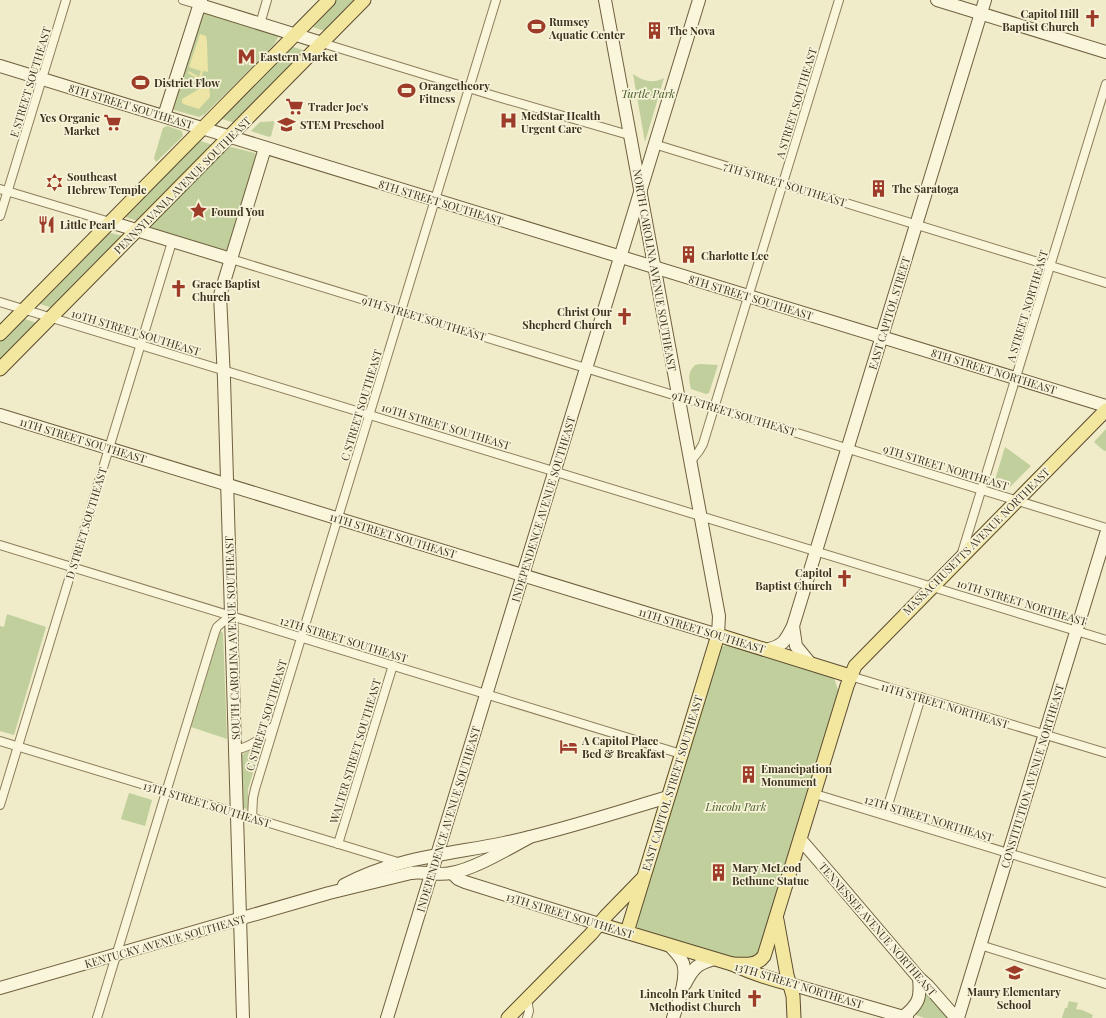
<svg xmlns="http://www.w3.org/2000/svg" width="1106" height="1018" font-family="'Playfair Display',serif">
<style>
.green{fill:#c0cf9b}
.sand{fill:#ece5a5}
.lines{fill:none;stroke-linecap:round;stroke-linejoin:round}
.street-casing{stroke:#8d7e5c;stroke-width:10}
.secondary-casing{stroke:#6f5f3f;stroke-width:14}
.primary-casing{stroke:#5b4b30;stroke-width:15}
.street{stroke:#faf6dc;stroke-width:8}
.secondary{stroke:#faf6dc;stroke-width:12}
.primary{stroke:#f3e7a0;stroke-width:13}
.labels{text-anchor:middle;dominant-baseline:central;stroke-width:3.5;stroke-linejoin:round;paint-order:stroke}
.poi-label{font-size:11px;font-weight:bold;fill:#3d3320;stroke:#f7f3d8;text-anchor:start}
.street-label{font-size:11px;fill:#3d3320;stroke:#f7f3d8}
.park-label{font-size:11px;font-style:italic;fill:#445a26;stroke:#f7f3d8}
</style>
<rect width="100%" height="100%" fill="#f0ebc8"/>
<g class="green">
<path d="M335,0H355L325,31L310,26Z"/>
<path d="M206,12L276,35L278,37C275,46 264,54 258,61C241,79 223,96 205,114L199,117L174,110L173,108L202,13Z"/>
<path d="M290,46L306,51L235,123L219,118Z"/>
<path d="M633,74C643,81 653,84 664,78L645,142Z"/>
<path d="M275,121L271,136L269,137L251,131L260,122Z"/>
<path d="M167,126L182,131L183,136L156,162L154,158L163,128Z"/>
<path d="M197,140L213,145L138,221L122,216Z"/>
<path d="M231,147L255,153L258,156L230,249L227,251H222L151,228L152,225L225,150Z"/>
<path d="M107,232L123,236L52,308L37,303Z"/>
<path d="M22,318L37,323L0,361V340Z"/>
<path d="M700,364L718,365L709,393L706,394L691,389C689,379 687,373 695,365Z"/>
<path d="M1106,429V451L1103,450L1094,442Z"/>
<path d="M1005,447L1031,466L1010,487L994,483Z"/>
<path d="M7,614L46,627L14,735L0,731V626L4,627Z"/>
<path d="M221,631L223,633L227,739L191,727L220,632Z"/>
<path d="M726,645L834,678L839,693L760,954L749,962L639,929L632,920L715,650Z"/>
<path d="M262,743L248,789V797L250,807L248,810L243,807L241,757L243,754Z"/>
<path d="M129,793L152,800L145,826L121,819Z"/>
<path d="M923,989L951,1018H924L914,1014Z"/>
<path d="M1069,1001L1078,1003L1076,1009L1082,1010L1093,1015L1092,1018H1062L1065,1008H1067Z"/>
</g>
<g class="sand">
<path d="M200,34L206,36L207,41L208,72L203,71L201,78L205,80L200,81L197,85L198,79L188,73L189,71L199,77L201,71L189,67Z"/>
<path d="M209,83L210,97L199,109L186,105L182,103V99Z"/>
</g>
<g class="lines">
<defs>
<g id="street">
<path d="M183,0L200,5"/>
<path d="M260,24L267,0"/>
<path d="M322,43L498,97L629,135"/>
<path d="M654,144L1106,283"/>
<path d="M0,189L110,222"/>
<path d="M0,216L66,0"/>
<path d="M231,259L1106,528"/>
<path d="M0,302L1106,640"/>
<path d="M691,461L699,451L703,444L839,0"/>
<path d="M0,545L681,754"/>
<path d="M961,556L1106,84"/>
<path d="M850,676L1106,753"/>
<path d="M0,741L401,863"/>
<path d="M235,750C253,746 260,739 273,727"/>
<path d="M815,794L1106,883"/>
<path d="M0,805L172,242"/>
<path d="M885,815L921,697"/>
<path d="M252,818L253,798L255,789L496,0"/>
<path d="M338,844L393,665"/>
<path d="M980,945L1106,984"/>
<path d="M527,999L529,1011L527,1018"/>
<path d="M97,1018L215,632L217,627L230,616"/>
</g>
<g id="secondary">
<path d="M937,0L1106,52"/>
<path d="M200,5L322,43"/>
<path d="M0,66L1106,406"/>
<path d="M164,116L201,0"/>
<path d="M110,222L231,259"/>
<path d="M0,415L718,635L719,616L605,0"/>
<path d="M793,626L796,646L810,663"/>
<path d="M765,650C783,646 785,642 793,626L985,0"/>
<path d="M800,839L833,877L919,978L928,986L956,1018"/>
<path d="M452,873L458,879L465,882L599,924"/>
<path d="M344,885C393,858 450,854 504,843C560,831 614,813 668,797"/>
<path d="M669,945C674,950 680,956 683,963C688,978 678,1003 673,1018"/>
<path d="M685,984C693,968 697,964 714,959"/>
<path d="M790,984L907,1018"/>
<path d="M0,988L329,893L411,873C425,871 438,876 451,873C475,869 509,848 530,837"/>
<path d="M903,1017C919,1004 921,998 919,978"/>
<path d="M243,1018L224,379L220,295L265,148"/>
<path d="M387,1018L699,0"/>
<path d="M958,1018L1106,534"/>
</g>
<g id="primary">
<path d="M0,334L329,0"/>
<path d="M0,369L364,0"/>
<path d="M777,920L787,975L793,996L794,1018"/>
<path d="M599,924L732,964C751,973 770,979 790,984"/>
<path d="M627,932L718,635L850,676"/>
<path d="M732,964C744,964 756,967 764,956L847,686L855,666L1106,410"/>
<path d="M508,1018L591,934L606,916L642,879"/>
</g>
</defs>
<use href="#street" class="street-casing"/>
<use href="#secondary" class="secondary-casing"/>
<use href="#primary" class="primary-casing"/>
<use href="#street" class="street"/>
<use href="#secondary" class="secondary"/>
<use href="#primary" class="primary"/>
</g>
<defs>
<symbol id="church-bare" viewBox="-9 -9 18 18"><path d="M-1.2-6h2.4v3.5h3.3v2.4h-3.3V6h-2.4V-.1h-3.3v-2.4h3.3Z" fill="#9e3c2a" stroke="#f7f3d8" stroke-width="2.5" paint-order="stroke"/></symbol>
<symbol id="stadium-bare" viewBox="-9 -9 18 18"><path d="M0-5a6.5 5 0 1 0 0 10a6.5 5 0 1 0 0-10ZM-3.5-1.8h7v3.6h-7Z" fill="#9e3c2a" stroke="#f7f3d8" stroke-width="2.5" paint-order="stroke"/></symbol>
<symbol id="building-bare" viewBox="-9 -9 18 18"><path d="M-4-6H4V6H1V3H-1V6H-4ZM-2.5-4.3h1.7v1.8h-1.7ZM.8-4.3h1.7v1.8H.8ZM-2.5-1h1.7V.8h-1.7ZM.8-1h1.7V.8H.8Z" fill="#9e3c2a" stroke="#f7f3d8" stroke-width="2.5" paint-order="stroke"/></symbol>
<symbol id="metro-bare" viewBox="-9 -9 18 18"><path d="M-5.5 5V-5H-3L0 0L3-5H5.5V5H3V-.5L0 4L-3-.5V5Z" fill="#9e3c2a" stroke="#f7f3d8" stroke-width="2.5" paint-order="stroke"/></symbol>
<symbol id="supermarket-bare" viewBox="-9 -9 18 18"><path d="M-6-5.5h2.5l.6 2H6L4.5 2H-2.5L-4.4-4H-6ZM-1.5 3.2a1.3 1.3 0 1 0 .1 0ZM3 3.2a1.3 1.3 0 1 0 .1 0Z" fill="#9e3c2a" stroke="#f7f3d8" stroke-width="2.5" paint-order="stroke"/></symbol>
<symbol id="hospital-bare" viewBox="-9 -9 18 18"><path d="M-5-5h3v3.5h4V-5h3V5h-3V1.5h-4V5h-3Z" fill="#9e3c2a" stroke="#f7f3d8" stroke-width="2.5" paint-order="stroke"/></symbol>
<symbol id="school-bare" viewBox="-9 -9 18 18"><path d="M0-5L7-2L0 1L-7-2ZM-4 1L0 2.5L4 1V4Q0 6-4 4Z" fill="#9e3c2a" stroke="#f7f3d8" stroke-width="2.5" paint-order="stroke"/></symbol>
<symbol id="synagogue-bare" viewBox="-9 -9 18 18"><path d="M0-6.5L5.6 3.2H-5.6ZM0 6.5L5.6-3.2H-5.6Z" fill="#9e3c2a" stroke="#f7f3d8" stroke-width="2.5" paint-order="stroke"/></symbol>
<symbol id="sight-bare" viewBox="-9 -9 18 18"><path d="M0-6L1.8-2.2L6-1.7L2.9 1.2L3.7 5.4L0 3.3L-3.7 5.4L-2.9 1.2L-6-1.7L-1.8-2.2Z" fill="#9e3c2a" stroke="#f7f3d8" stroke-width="2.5" paint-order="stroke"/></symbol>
<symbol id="restaurant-bare" viewBox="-9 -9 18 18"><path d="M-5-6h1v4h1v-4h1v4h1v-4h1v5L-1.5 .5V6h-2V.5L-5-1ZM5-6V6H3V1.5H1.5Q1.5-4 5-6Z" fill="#9e3c2a" stroke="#f7f3d8" stroke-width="2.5" paint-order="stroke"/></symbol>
<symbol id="hotel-bare" viewBox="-9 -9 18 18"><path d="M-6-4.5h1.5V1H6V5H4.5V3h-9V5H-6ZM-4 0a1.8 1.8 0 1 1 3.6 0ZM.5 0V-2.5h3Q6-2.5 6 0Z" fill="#9e3c2a" stroke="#f7f3d8" stroke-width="2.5" paint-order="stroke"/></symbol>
</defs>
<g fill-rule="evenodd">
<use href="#church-bare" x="1080" y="6" width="25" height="25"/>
<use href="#stadium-bare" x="524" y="14" width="25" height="25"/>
<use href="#building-bare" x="642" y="18" width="25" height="25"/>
<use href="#metro-bare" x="234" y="44" width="25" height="25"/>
<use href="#stadium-bare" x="128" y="70" width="25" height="25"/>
<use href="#stadium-bare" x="394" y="78" width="25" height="25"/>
<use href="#supermarket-bare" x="282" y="94" width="25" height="25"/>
<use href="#hospital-bare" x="496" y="108" width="25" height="25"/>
<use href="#supermarket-bare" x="100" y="110" width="25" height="25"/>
<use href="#school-bare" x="274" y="112" width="25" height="25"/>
<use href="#synagogue-bare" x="42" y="170" width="25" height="25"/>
<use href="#building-bare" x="866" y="176" width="25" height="25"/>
<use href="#sight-bare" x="186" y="198" width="25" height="25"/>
<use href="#restaurant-bare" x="34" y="212" width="25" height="25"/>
<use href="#building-bare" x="676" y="242" width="25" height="25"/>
<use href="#church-bare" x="166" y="276" width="25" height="25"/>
<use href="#church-bare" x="612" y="304" width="25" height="25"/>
<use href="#church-bare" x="832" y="566" width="25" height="25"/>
<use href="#hotel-bare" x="556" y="734" width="25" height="25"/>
<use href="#building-bare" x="736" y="762" width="25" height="25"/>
<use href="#building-bare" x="706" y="860" width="25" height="25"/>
<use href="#school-bare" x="1002" y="960" width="25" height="25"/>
<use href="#church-bare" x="742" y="986" width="25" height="25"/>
</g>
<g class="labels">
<g class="poi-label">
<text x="1079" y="13" text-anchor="end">Capitol Hill<tspan x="1079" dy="13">Baptist Church</tspan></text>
<text x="549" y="21">Rumsey<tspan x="549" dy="13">Aquatic Center</tspan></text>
<text x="668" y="30">The Nova</text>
<text x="260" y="56">Eastern Market</text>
<text x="154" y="82">District Flow</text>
<text x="419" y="85">Orangetheory<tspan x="419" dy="13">Fitness</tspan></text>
<text x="308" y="106">Trader Joe's</text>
<text x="521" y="115">MedStar Health<tspan x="521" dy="13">Urgent Care</tspan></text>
<text x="100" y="117" text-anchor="end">Yes Organic<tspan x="100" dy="13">Market</tspan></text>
<text x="300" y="124">STEM Preschool</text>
<text x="67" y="176">Southeast<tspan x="67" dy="13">Hebrew Temple</tspan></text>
<text x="892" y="188">The Saratoga</text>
<text x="211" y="211">Found You</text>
<text x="60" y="224">Little Pearl</text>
<text x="701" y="255">Charlotte Lee</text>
<text x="192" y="283">Grace Baptist<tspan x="192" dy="13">Church</tspan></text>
<text x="612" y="311" text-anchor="end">Christ Our<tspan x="612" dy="13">Shepherd Church</tspan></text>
<text x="832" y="572" text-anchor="end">Capitol<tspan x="832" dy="13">Baptist Church</tspan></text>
<text x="582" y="740">A Capitol Place<tspan x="582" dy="13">Bed &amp; Breakfast</tspan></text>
<text x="761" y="768">Emancipation<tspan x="761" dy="13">Monument</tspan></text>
<text x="732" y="867">Mary McLeod<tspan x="732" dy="13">Bethune Statue</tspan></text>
<text x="1014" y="991" text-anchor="middle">Maury Elementary<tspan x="1014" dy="13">School</tspan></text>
<text x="741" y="993" text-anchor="end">Lincoln Park United<tspan x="741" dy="13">Methodist Church</tspan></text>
</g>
<g class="street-label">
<text transform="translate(30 82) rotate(-73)">E STREET SOUTHEAST</text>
<text transform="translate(796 103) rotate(-73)">A STREET SOUTHEAST</text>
<text transform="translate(131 106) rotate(17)">8TH STREET SOUTHEAST</text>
<text transform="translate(785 184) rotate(17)">7TH STREET SOUTHEAST</text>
<text transform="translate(182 185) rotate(-45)">PENNSYLVANIA AVENUE SOUTHEAST</text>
<text transform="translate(441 202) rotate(17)">8TH STREET SOUTHEAST</text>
<text transform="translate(655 270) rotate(80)">NORTH CAROLINA AVENUE SOUTHEAST</text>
<text transform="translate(751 297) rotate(17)">8TH STREET SOUTHEAST</text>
<text transform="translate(1027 306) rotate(-73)">A STREET NORTHEAST</text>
<text transform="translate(889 313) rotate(-73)">EAST CAPITOL STREET</text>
<text transform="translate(424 318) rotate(17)">9TH STREET SOUTHEAST</text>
<text transform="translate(136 332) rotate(17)">10TH STREET SOUTHEAST</text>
<text transform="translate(994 371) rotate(17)">8TH STREET NORTHEAST</text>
<text transform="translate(361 405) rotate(-73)">C STREET SOUTHEAST</text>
<text transform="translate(734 413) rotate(17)">9TH STREET SOUTHEAST</text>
<text transform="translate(446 426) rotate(17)">10TH STREET SOUTHEAST</text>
<text transform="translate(83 440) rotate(17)">11TH STREET SOUTHEAST</text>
<text transform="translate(946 467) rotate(17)">9TH STREET NORTHEAST</text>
<text transform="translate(543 509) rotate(-73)">INDEPENDENCE AVENUE SOUTHEAST</text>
<text transform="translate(86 523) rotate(-73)">D STREET SOUTHEAST</text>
<text transform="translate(393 535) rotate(17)">11TH STREET SOUTHEAST</text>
<text transform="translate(976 541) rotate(-45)">MASSACHUSETTS AVENUE NORTHEAST</text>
<text transform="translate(1022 602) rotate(17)">10TH STREET NORTHEAST</text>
<text transform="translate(702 630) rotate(17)">11TH STREET SOUTHEAST</text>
<text transform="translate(232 638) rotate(-92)">SOUTH CAROLINA AVENUE SOUTHEAST</text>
<text transform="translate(344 639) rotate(17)">12TH STREET SOUTHEAST</text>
<text transform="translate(945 705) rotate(17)">11TH STREET NORTHEAST</text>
<text transform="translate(266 715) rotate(-73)">C STREET SOUTHEAST</text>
<text transform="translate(355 751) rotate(-73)">WALTER STREET SOUTHEAST</text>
<text transform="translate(1032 776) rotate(-73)">CONSTITUTION AVENUE NORTHEAST</text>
<text transform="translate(672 783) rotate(-73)">EAST CAPITOL STREET SOUTHEAST</text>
<text transform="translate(207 804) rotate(17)">13TH STREET SOUTHEAST</text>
<text transform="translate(929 818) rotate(17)">12TH STREET NORTHEAST</text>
<text transform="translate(448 819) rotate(-73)">INDEPENDENCE AVENUE SOUTHEAST</text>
<text transform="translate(570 915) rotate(17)">13TH STREET SOUTHEAST</text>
<text transform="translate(878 929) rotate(49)">TENNESSEE AVENUE NORTHEAST</text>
<text transform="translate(165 941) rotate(-16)">KENTUCKY AVENUE SOUTHEAST</text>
<text transform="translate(799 985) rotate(17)">13TH STREET NORTHEAST</text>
</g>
<g class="park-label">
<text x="648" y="93">Turtle Park</text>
<text x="736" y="806">Lincoln Park</text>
</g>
</g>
</svg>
